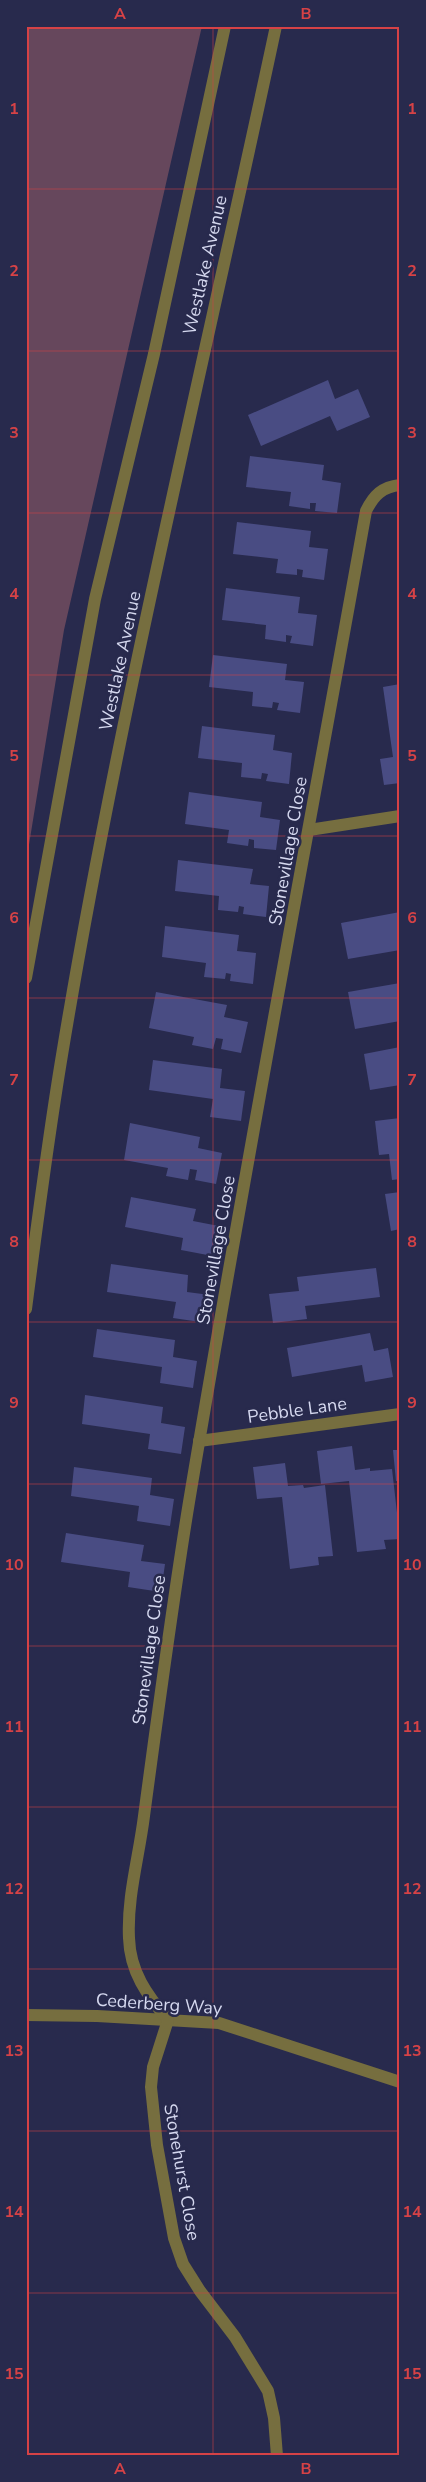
<svg xmlns="http://www.w3.org/2000/svg" width="426" height="2482" font-family="'Nunito Sans',sans-serif">
<style>
.green{fill:#66475c}
.building{fill:#494c83}
.lines{fill:none;stroke-linecap:round;stroke-linejoin:round}
.minor{stroke:#766e3f;stroke-width:12}
.grid{fill:none;stroke:#d64246;stroke-width:1;stroke-opacity:0.55}
.labels{text-anchor:middle;dominant-baseline:central;stroke-width:5;stroke-linejoin:round;paint-order:stroke}
.street-label{font-size:18px;fill:#d5d8ef;stroke:#282a4d}
.neatline{fill:none;stroke:#d64246;stroke-width:2}
.grid-label{font-size:16px;text-anchor:middle;font-weight:bold;fill:#d64246}
</style>
<rect width="100%" height="100%" fill="#282a4d"/>
<path class="green" d="M26,26H202L64,630L26,863Z"/>
<g class="building">
<path d="M328,380L335,399L358,389L370,417L337,431L330,416L261,446L248,415Z"/>
<path d="M250,456L324,465L322,480L341,483L337,513L315,511L316,503H310V509L289,506L291,492L246,487Z"/>
<path d="M237,522L311,531L309,547L328,549L324,580L302,577L303,570L297,569V575L276,573L278,559L233,554Z"/>
<path d="M226,588L300,597L298,613L317,615L313,646L290,643L292,636L286,635V642L265,639L266,625L222,620Z"/>
<path d="M213,655L287,664L285,680L304,682L300,713L277,710L279,703L273,702L272,708L252,706L253,692L209,687Z"/>
<path d="M400,684V783L384,785L380,759L393,757L383,687Z"/>
<path d="M202,726L275,735L273,750L292,753L289,784L266,781L268,774L262,773L261,779L241,777L242,763L198,758Z"/>
<path d="M189,792L262,802L260,817L280,820L276,850L254,848V840L249,839L248,846L227,843L229,830L185,824Z"/>
<path d="M178,860L253,869L250,884L269,886L266,917L243,914L244,907L239,906L238,912L218,910L219,896L175,891Z"/>
<path d="M400,912V950L348,959L341,923Z"/>
<path d="M165,926L239,935L237,951L256,953L253,984L230,981L231,974L226,973L225,979L204,977L206,963L162,957Z"/>
<path d="M400,983V1021L355,1029L348,992Z"/>
<path d="M156,992L227,1005L224,1017L248,1022L241,1053L221,1049L223,1039L216,1038L213,1049L192,1045L194,1037L149,1028Z"/>
<path d="M400,1047V1085L370,1090L364,1054Z"/>
<path d="M153,1060L222,1069L220,1088L245,1091L241,1121L210,1117L213,1099L149,1090Z"/>
<path d="M400,1118V1179L392,1180L389,1154L379,1155L375,1121Z"/>
<path d="M130,1123L200,1137L198,1148L222,1153L216,1184L195,1180L197,1170L190,1169L188,1180L166,1176L168,1168L124,1160Z"/>
<path d="M400,1192V1229L391,1231L385,1194Z"/>
<path d="M131,1197L196,1209L193,1221L224,1227L218,1257L181,1250L183,1238L125,1227Z"/>
<path d="M111,1264L188,1275L187,1292L210,1295L207,1323L173,1318L176,1302L107,1292Z"/>
<path d="M376,1268L380,1297L305,1306L307,1319L273,1323L269,1294L299,1291L297,1277Z"/>
<path d="M97,1329L175,1340L173,1357L197,1361L193,1388L160,1383L162,1367L93,1357Z"/>
<path d="M370,1333L374,1351L388,1348L393,1377L365,1382L362,1365L292,1377L287,1348Z"/>
<path d="M85,1395L163,1407L161,1423L185,1427L181,1454L148,1449L150,1434L82,1424Z"/>
<path d="M352,1446L355,1470L370,1468V1471L392,1469L400,1539L384,1540L386,1549L357,1552L349,1481L321,1484L317,1451Z"/>
<path d="M393,1450H400V1481H396Z"/>
<path d="M285,1463L288,1486L303,1485L304,1488L325,1485L333,1556L318,1557L319,1565L290,1569L282,1497L257,1499L253,1467Z"/>
<path d="M74,1467L152,1478L150,1495L174,1499L170,1526L137,1521L139,1506L71,1496Z"/>
<path d="M66,1533L144,1545L141,1561L165,1564L161,1592L128,1587L130,1572L61,1562Z"/>
</g>
<g class="lines">
<g class="minor">
<path d="M309,830L400,816"/>
<path d="M26,978L95,599L154,354L225,26"/>
<path d="M26,1309C37,1224 48,1139 62,1055C119,709 203,369 276,26"/>
<path d="M199,1441L400,1414"/>
<path d="M26,2015L97,2016L219,2023L400,2082"/>
<path d="M168,2020C147,1995 130,1972 129,1938C127,1896 139,1857 144,1816C158,1711 172,1606 189,1502C244,1171 307,841 366,511C374,495 382,487 400,485"/>
<path d="M168,2020L153,2067L151,2087L157,2145L174,2238L183,2264L200,2291L235,2337L268,2391L274,2418L277,2456"/>
</g>
</g>
<path class="grid" d="M213,26V2456M26,189H400M26,351H400M26,513H400M26,675H400M26,836H400M26,998H400M26,1160H400M26,1322H400M26,1484H400M26,1646H400M26,1807H400M26,1969H400M26,2131H400M26,2293H400"/>
<g class="labels">
<g class="street-label">
<text transform="translate(205 265) rotate(-77)">Westlake Avenue</text>
<text transform="translate(120 661) rotate(-78)">Westlake Avenue</text>
<text transform="translate(288 851) rotate(-80)">Stonevillage Close</text>
<text transform="translate(216 1250) rotate(-80)">Stonevillage Close</text>
<text transform="translate(297 1410) rotate(-8)">Pebble Lane</text>
<text transform="translate(149 1650) rotate(-82)">Stonevillage Close</text>
<text transform="translate(159 2004) rotate(4)">Cederberg Way</text>
<text transform="translate(182 2172) rotate(80)">Stonehurst Close</text>
</g>
</g>
<rect width="426" height="2482" fill="none" stroke="#282a4d" stroke-width="55"/>
<rect x="28" y="28" width="370" height="2426" class="neatline"/>
<g class="grid-label">
<text x="120" y="19">A</text>
<text x="306" y="19">B</text>
<text x="14" y="114">1</text>
<text x="412" y="114">1</text>
<text x="14" y="276">2</text>
<text x="412" y="276">2</text>
<text x="14" y="438">3</text>
<text x="412" y="438">3</text>
<text x="14" y="599">4</text>
<text x="412" y="599">4</text>
<text x="14" y="761">5</text>
<text x="412" y="761">5</text>
<text x="14" y="923">6</text>
<text x="412" y="923">6</text>
<text x="14" y="1085">7</text>
<text x="412" y="1085">7</text>
<text x="14" y="1247">8</text>
<text x="412" y="1247">8</text>
<text x="14" y="1408">9</text>
<text x="412" y="1408">9</text>
<text x="14" y="1570">10</text>
<text x="412" y="1570">10</text>
<text x="14" y="1732">11</text>
<text x="412" y="1732">11</text>
<text x="14" y="1894">12</text>
<text x="412" y="1894">12</text>
<text x="14" y="2056">13</text>
<text x="412" y="2056">13</text>
<text x="14" y="2217">14</text>
<text x="412" y="2217">14</text>
<text x="14" y="2379">15</text>
<text x="412" y="2379">15</text>
<text x="120" y="2474">A</text>
<text x="306" y="2474">B</text>
</g>
</svg>
